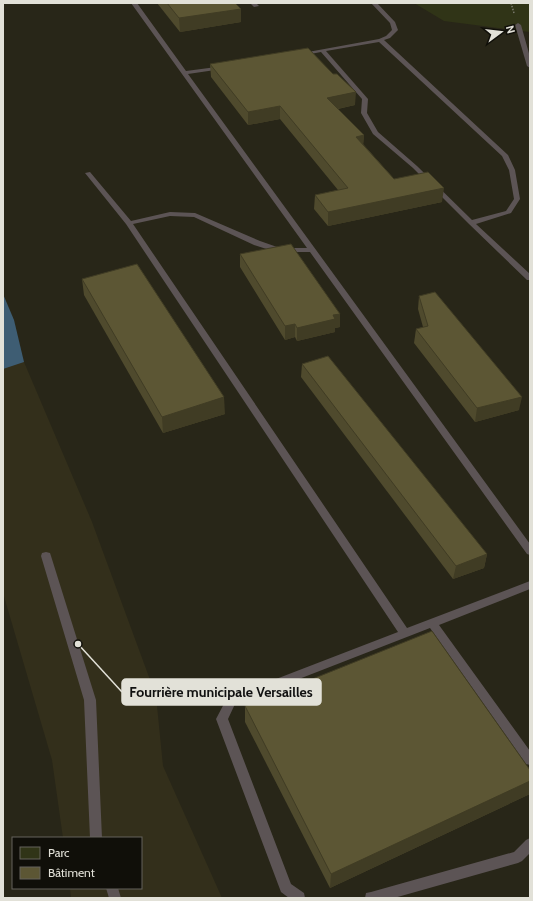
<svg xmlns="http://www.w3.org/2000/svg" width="533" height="901" font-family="Cabin,sans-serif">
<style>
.built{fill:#332f1b}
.green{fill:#303417}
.water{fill:#3e5d73}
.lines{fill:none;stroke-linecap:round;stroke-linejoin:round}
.path{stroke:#7d7c70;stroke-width:1.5;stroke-dasharray:1.5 1.5;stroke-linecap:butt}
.service{fill:#5c5455;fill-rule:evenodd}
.wall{fill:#4f4a2d}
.shaded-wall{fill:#403c24}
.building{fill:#5c5634;stroke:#403c24}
.leader{fill:none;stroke:#e2e1d8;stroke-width:1.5}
.callout-dot{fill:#e2e1d8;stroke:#100f09;stroke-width:1.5}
.callout{fill:#e2e1d8;stroke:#e2e1d8;stroke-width:1.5}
.callout-label{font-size:14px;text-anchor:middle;font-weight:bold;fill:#111}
</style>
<rect width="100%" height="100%" fill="#282618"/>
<path class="built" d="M3,301L24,362L92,522L156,696L163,766L222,898H71L70,888H141V838H63L52,760L3,593Z"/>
<path class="green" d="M414,3H530V32L444,21Z"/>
<path class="water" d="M3,294L14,320L24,362L3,369Z"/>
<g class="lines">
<path class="path" d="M511,3L514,13"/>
<g class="service">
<path d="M131,3H137L186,71L224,66V68L222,69L188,74L530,544V555L527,554L310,252H276L254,245L194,217L170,216L133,224L407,628L530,581V589L439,625L530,751V765L526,764L430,628L235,704L228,719L291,884L304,893L305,898H289L281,892L216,719L227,698L398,632L126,224L85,173L90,172L131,221L170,212L195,213L260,241L280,248H307Z"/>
<path d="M250,3H256L259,6L254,7Z"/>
<path d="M371,3H377L395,22L398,30L390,38L384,40L508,155L515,170L520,199L511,213L476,224L530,274V280H527L469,224L413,168L373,134L361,113L362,99L321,52L300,56L297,54L379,39L386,36L392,30L390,23ZM379,42L502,156L509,170L514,199L506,211L472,220L417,166L378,132L367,113L368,99L326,51Z"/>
<path d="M518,23L521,25L530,57V68L527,66L515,25Z"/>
<path d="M46,552L50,553L51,556L96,700L102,838H90L84,700L41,556L42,553Z"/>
<path d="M530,838V853L522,861L518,863L394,898H365L366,893L371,892L514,852L526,840Z"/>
<path d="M106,888H118L121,898H109Z"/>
</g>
</g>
<g class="wall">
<path d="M157,3H235L241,9V22L180,32Z"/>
<path d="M210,64L355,105L338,109L364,135L363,144L394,179L442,202L328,226L314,209L315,195L338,190L280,119L248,125L211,77Z"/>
<path d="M240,254L340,314V327L335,328V332L297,341L295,337L285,340L240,267Z"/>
<path d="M82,279L225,414L163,433L84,295Z"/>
<path d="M419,296L519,410L475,422L414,343L416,329L423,327L418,309Z"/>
<path d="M302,364L487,554L484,568L453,579L301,377Z"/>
<path d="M245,706L530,770V794L330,888L245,722Z"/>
</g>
<g class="shaded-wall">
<path d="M241,9V22L180,32L179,18Z"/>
<path d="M356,92L355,105L327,111V98Z"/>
<path d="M280,106V119L248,125V112Z"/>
<path d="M364,135L363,149L356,137Z"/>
<path d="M444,188L442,202L328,226V212Z"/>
<path d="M340,314V327L335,328V332L297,341V328L333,315Z"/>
<path d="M295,324V337L285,340V326Z"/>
<path d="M224,397L225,414L163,433L162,417Z"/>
<path d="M522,397L519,410L475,422L477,408Z"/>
<path d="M487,554L484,568L453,579L456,566Z"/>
<path d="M530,781V794L330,888L331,874Z"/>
</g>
<g class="building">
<path d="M167,3H235L241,9L179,18Z"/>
<path d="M308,48L333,74H337L356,92L327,98L364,135L356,137L394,179L428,172L444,188L328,212L315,195L348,188L280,106L248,112L210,64Z"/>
<path d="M291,244L340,314L333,315L335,319L297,328L295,324L285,326L240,254Z"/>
<path d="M137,264L224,397L162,417L82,279Z"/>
<path d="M435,292L522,397L477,408L416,329L428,326L419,296Z"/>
<path d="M328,356L487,554L456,566L302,364Z"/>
<path d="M432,631L530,770V781L331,874L245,706Z"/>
</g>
<path class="leader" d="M78 644L122 692"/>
<circle class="callout-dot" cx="78" cy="644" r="4"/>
<rect class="callout" x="122" y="679" width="199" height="26" rx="4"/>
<g class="callout-label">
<text x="221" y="697">Fourrière municipale Versailles</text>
</g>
<rect width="533" height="901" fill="none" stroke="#e2e1d8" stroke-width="8"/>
<rect x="12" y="837" width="130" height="52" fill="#100f09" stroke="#64635c"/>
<rect x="20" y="847" width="20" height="12" fill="#303417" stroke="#64635c"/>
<text x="48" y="857" font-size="12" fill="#e2e1d8">Parc</text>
<rect x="20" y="867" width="20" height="12" fill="#5c5634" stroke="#64635c"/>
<text x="48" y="877" font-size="12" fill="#e2e1d8">Bâtiment</text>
<g transform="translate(501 32) rotate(75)" stroke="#100f09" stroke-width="3" paint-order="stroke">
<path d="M0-3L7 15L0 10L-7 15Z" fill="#e2e1d8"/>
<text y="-6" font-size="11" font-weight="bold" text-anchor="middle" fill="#e2e1d8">N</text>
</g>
</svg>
